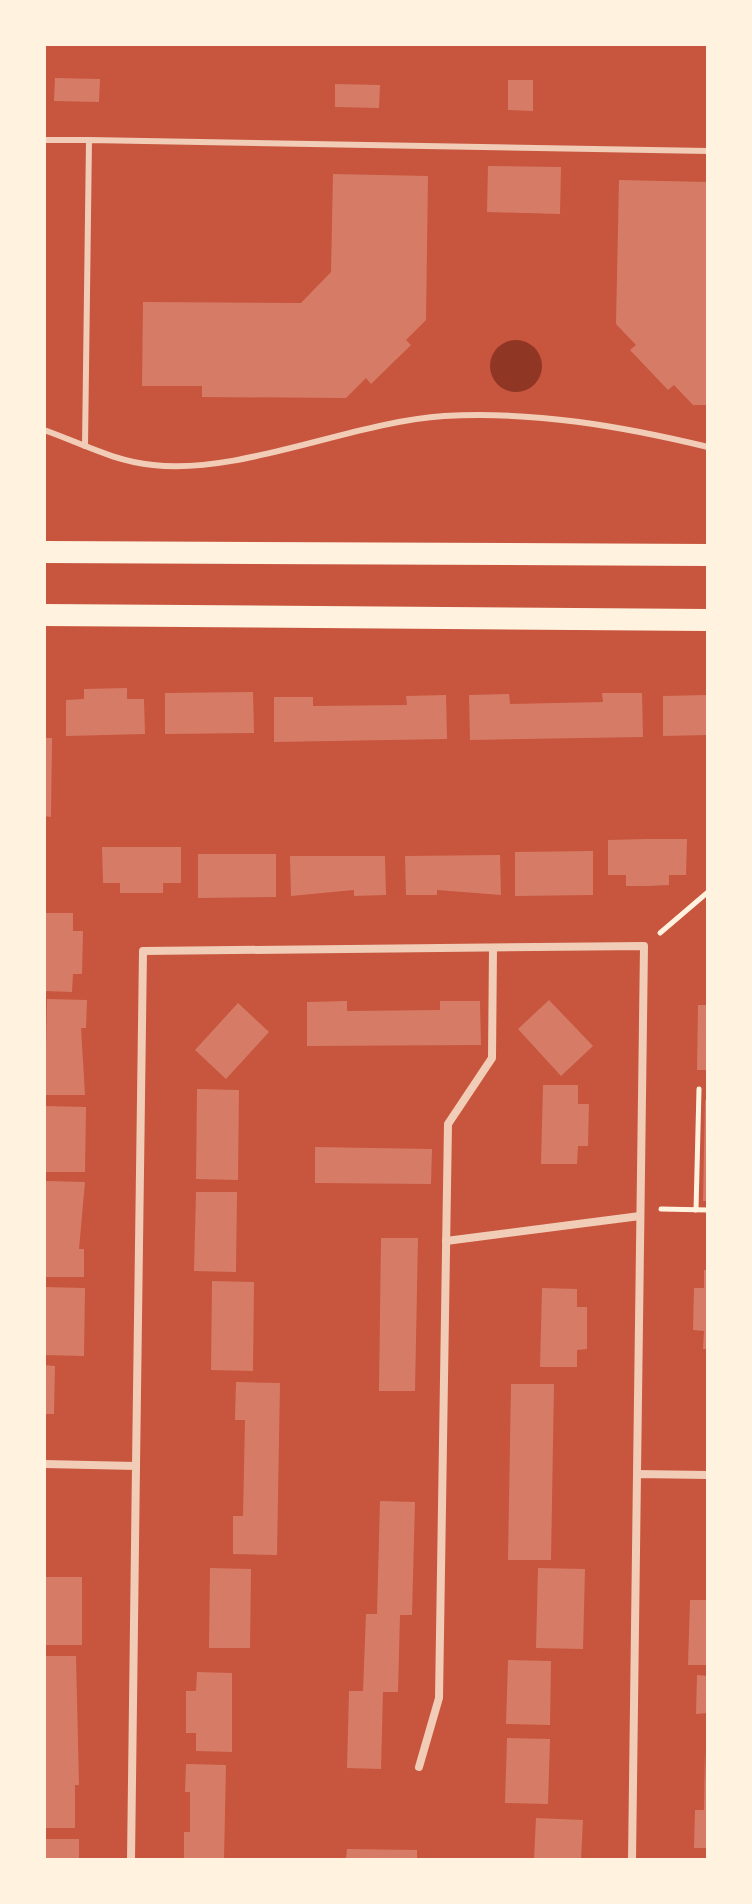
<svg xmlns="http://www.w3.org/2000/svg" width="752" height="1904" font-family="'Fira Sans',sans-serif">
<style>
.water{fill:#8f3625}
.building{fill:#d67c66}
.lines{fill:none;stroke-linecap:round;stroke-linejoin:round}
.path{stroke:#fff3e0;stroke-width:5}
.service{stroke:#f1ccb7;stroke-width:6}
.minor{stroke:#f1ccb7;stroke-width:8}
.trunk{stroke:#fff3e0;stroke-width:22}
</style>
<rect width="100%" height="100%" fill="#c8553d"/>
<circle class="water" cx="516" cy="366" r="26"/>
<g class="building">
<path d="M55,78L100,79L99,102L54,101Z"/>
<path d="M508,80H533V111L508,110Z"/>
<path d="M335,84L380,85L379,108L335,107Z"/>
<path d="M488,166L561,167L560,214L487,212Z"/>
<path d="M333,174L428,176L426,320L406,340L411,345L371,384L366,378L346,398L202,397V386H142L143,302L301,303L331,272Z"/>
<path d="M619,180L708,182V405H693L674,385L668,390L630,350L636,345L616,324Z"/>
<path d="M127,688V699H144L145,734L66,736V700L84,699V689Z"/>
<path d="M253,692L254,733L165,734V693Z"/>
<path d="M602,693H642L643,737L470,740L469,695L509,694L510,704L603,702Z"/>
<path d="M446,695L447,739L274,742V697H313V706L407,705L406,696Z"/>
<path d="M708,695V735L663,736V696Z"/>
<path d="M44,738H52L51,817L44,816Z"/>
<path d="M647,839H687L686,875H669V885L647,886H626V875H608V840Z"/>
<path d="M102,847H181V883H163V893H120V883H103Z"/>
<path d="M593,851V895L515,896V852Z"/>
<path d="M198,854H276V897L198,898Z"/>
<path d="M500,855L501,895L437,890V895H406L405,856Z"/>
<path d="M290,856H385L386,895L354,896V890L291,896Z"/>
<path d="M44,913H73V931H83L82,974H73L72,992L44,991Z"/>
<path d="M47,999L87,1000L86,1028H81L85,1095H45Z"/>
<path d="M549,1000L593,1046L561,1076L518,1029Z"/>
<path d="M347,1001V1011L440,1010V1001H480L481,1045L307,1046V1002Z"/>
<path d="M238,1003L269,1032L226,1079L195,1050Z"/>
<path d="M698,1005H708V1070H697Z"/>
<path d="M543,1085H578V1104H589L588,1146H578L577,1164H541Z"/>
<path d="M197,1089L239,1090L238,1180L196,1179Z"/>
<path d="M705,1100H708V1201H703Z"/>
<path d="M46,1106L86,1107L85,1172H45Z"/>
<path d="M315,1147L432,1149L431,1184L315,1183Z"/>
<path d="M46,1181L85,1182L79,1249H84V1277H44Z"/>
<path d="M196,1192H237L236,1272L194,1271Z"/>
<path d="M381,1238H418L415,1391H379Z"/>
<path d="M704,1270H708V1349H703L704,1331L693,1330L694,1288H704Z"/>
<path d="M212,1281L254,1282L253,1371L211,1370Z"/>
<path d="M44,1287L85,1288L84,1356L44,1355Z"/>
<path d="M542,1288L577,1289V1307H587V1349L577,1350V1367H540Z"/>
<path d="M44,1365L55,1366L54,1414H44Z"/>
<path d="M236,1382L280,1383L277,1555L233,1554V1516H243L245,1420H235Z"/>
<path d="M511,1384H554L551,1560H508Z"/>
<path d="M380,1501L415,1502L412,1615H400L398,1692H383L381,1769L347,1768L349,1691H363L366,1614H377Z"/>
<path d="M210,1568L251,1569L250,1648H209Z"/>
<path d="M538,1568L585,1569L583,1649L536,1648Z"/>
<rect x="44" y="1577" width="38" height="68"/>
<path d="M690,1600H708V1665H688Z"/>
<path d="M44,1656H76L79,1785H75V1828H44Z"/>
<path d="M508,1660L551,1661L550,1725L506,1724Z"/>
<path d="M197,1672L232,1673V1752L196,1751V1733H186V1691H196Z"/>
<path d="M697,1675L708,1676V1713L696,1714Z"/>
<path d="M507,1738L550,1739L548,1804L505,1803Z"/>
<path d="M705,1750L708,1848H694L695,1810H704Z"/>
<path d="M186,1764L226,1765L224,1860H184V1832H190V1792H185Z"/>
<path d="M536,1818L583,1820L581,1860H534Z"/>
<rect x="44" y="1839" width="35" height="21"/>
<path d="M347,1849L417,1850V1860H346Z"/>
</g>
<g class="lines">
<g class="path">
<path d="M660,933L708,892"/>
<path d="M661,1209L708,1210"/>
<path d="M696,1210L699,1089"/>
</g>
<g class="service">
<path d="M44,140H89"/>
<path d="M44,430C81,443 113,461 153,465C241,475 352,422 444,416C534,411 621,426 708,447"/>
<path d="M85,446L89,140L708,151"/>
</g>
<g class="minor">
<path d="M446,1241L640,1216"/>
<path d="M44,1464L136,1466L131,1860"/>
<path d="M136,1466L143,951L644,946L637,1474"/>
<path d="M419,1767L439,1698L448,1124L492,1058L493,948"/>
<path d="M632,1860L637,1474L708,1475"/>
</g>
<g class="trunk">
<path d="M44,552L708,555"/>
<path d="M44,615L708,620"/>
</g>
</g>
<rect width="752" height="1904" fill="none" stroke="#fff3e0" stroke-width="92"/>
</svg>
